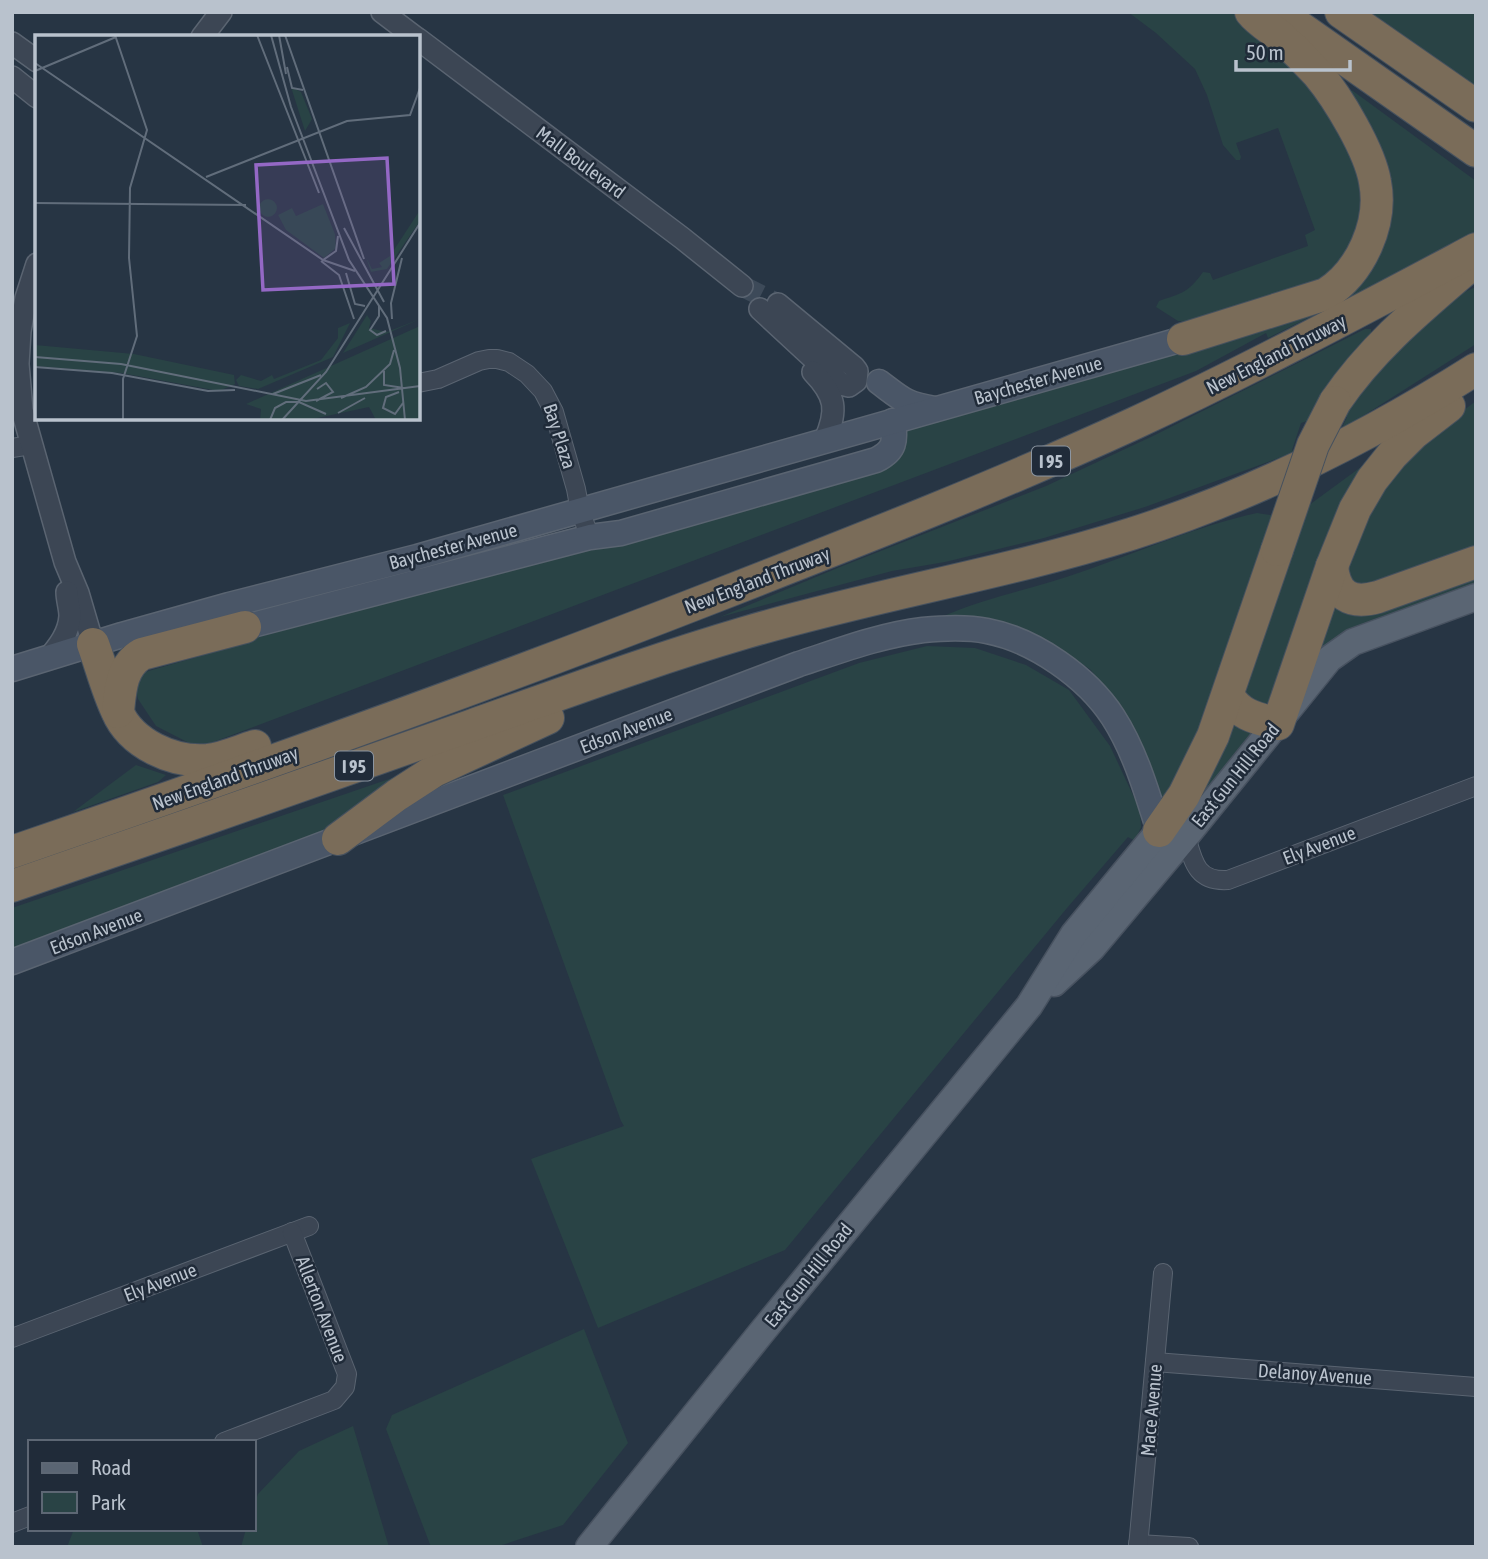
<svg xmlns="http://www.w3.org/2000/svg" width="1488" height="1559" font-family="'Asap Condensed',sans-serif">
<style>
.green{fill:#294345}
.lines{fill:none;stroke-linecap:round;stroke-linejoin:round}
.tertiary-tunnel{stroke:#3d4a59;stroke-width:21;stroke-dasharray:21 10;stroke-linecap:butt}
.minor-casing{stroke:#5a6471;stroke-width:20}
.tertiary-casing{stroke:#5a6471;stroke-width:24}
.secondary-casing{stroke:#5a6471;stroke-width:27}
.primary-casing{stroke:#485260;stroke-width:29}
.motorway-casing{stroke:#46515e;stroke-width:34}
.minor{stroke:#3c4654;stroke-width:18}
.tertiary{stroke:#3c4654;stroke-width:21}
.secondary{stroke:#4a5667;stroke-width:24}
.primary{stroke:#5a6573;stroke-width:26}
.motorway{stroke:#7a6c59;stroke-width:32}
.motorway-bridge-casing{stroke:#46515e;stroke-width:34;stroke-linecap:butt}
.motorway-bridge{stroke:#7a6c59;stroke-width:32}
.labels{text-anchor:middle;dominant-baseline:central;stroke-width:5;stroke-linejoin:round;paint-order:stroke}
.shield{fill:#202b39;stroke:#8b95a1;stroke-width:2}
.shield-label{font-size:18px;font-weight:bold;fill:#b9c2cd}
.street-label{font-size:19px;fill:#b9c2cd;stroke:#202b39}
.inset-road{fill:none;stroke:#616d7b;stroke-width:2}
.view{fill:#9468c5;fill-opacity:0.15;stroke:#9468c5;stroke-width:3.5}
.inset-edge{fill:none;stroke:#b9c2cd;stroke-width:3.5}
</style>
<rect width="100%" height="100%" fill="#273544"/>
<g class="green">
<path d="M1128,12H1235L1272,39L1313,78L1370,197L1340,269L1325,281L1189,322L1178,321L1156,307L1159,301C1182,293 1188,293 1203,272L1210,273L1213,280L1308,246L1305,235L1315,230L1278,128L1236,143L1241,157L1240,160H1236L1223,145L1207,95L1195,69L1156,33Z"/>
<path d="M1370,12H1476V86L1467,80Z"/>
<path d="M1337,84L1353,91L1476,181V234L1268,338L1266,333L1196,371L208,744L189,743L156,726L138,699L135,687L138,674L232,647L234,642L245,641L880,464L904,429L1319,307L1378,254Z"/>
<path d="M1476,287V344L1341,430L1347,417L1341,416L1353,396L1450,298Z"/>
<path d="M1365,329H1371V337L1310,420L1301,423L1292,450L1295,452L1145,507L1044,538L945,562L892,571L720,617L840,567L1046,486L1155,435Z"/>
<path d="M1476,401V549L1359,590L1348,586V554L1378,487L1412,449Z"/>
<path d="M1365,464L1271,701C1258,709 1246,702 1245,687L1305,508Z"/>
<path d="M1257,513L1277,516L1213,708L1167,796L1159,800L1123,714L1091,670L1046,639L997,621L941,617C987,597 1037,588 1084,571C1142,551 1197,526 1257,513Z"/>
<path d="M1476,573V586L1315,655L1332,604Z"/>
<path d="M927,646L975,648L1026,665L1069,690L1110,746L1140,810L1141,827L1135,841L1128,837L1067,908L785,1250L598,1328L531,1159L624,1126L621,1121L503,795L859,663Z"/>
<path d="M1234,722L1258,730L1195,809Z"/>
<path d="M136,765L166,775L158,782L73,812Z"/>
<path d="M395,777L399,784L331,829L12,950V908Z"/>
<path d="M584,1329L628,1443L563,1525L496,1547H431L386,1429L392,1415Z"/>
<path d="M353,1426L389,1547H241L246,1529H254V1506L258,1494L299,1451Z"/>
<path d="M74,1529H197L203,1547H67Z"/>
</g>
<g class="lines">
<path class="tertiary-tunnel" d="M742,286L778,304"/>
<defs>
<g id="minor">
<path d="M418,383L438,379L479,361L489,359H497L509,362L527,374L543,391L554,412L576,489L580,511L590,537"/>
<path d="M12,448L31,445"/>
<path d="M1186,836C1193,861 1196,882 1228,880L1476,786"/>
<path d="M12,1338L309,1226"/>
<path d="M1155,1362L1476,1387"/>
<path d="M224,1442L334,1400L345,1387L347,1374L292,1232"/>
<path d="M12,1523L30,1516"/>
<path d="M1138,1544L1189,1547"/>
<path d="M1138,1547L1163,1273"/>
</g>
<g id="tertiary">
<path d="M382,12L415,37"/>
<path d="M202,37L221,12"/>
<path d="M418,39L682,238L742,286"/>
<path d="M12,43L37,61"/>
<path d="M12,77L37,97"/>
<path d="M37,264L26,298L20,331L18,364L22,410L65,562L78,593L93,644"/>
<path d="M760,309L841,384L849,386L856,381L857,371L854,367L778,304"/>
<path d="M813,372C836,396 838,410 825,440"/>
<path d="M48,659C59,646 69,633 70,616C70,608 67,600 67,592"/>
</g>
<g id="secondary">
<path d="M879,382C903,400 905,404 935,409"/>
<path d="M245,627L590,537L621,533L876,460C896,450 895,441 893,421"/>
<path d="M12,669L122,635L229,605L417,557L1183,339"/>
<path d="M12,962L799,664C839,651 881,635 923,630C944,628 967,627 987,631C1034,640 1087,677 1113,717C1135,751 1147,793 1159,831"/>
</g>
<g id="primary">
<path d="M1054,983L1092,948L1186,836L1329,659L1353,642L1476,597"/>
<path d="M589,1547L761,1333L1029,1006L1074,934L1159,831"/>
</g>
<g id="motorway">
<path d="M1278,12L1476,151"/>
<path d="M1341,12L1476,106"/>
<path d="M1183,339L1326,294C1361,272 1383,223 1375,182C1370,151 1338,98 1318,74C1306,61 1293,48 1280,36C1270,28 1259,22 1251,12"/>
<path d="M1335,402C1371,349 1418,310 1467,268"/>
<path d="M1332,566C1335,595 1350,605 1378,597L1476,562"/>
<path d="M93,644C101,666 107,690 117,711C131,744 173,763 208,760C224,758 239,751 255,746"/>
<path d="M1228,696C1241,716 1256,718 1278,724L1332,566L1355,509L1372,480L1392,455L1414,433L1449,406"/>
<path d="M118,712C120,691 121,666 142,654L245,627"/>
<path d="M1159,831L1184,795L1213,736L1277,550"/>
<path d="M338,839L397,795L434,771L548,718"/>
<path d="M12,852C248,771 483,687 716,596C857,541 998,486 1135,423C1251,369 1363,309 1476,249"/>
<path d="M12,886C165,834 318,779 470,726C561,694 652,660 744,633C872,595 1004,574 1131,534C1254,495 1367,438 1476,369"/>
</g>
</defs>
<use href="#minor" class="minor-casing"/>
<use href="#tertiary" class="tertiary-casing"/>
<use href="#secondary" class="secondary-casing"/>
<use href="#primary" class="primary-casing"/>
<use href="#motorway" class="motorway-casing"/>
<use href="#minor" class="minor"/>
<use href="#tertiary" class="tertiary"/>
<use href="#secondary" class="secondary"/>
<use href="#primary" class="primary"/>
<use href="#motorway" class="motorway"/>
<defs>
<path id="motorway-bridge" d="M1277,550L1313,445L1335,402"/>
</defs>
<use href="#motorway-bridge" class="motorway-bridge-casing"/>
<use href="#motorway-bridge" class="motorway-bridge"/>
</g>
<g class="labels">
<g class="shield">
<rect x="1032" y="446.5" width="38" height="29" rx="5"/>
<rect x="335" y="751.5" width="38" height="29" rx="5"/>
</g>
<g class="shield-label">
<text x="1051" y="461">I 95</text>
<text x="354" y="766">I 95</text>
</g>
<g class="street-label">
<text transform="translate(581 162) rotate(37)">Mall Boulevard</text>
<text transform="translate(1276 354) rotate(-27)">New England Thruway</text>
<text transform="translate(1038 380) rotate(-16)">Baychester Avenue</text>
<text transform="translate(560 436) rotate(72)">Bay Plaza</text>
<text transform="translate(453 546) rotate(-15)">Baychester Avenue</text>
<text transform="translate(757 580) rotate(-21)">New England Thruway</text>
<text transform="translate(626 730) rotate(-21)">Edson Avenue</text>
<text transform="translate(1235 775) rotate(-51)">East Gun Hill Road</text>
<text transform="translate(225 778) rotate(-20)">New England Thruway</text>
<text transform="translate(1319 845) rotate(-21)">Ely Avenue</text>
<text transform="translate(96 931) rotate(-21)">Edson Avenue</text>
<text transform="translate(808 1275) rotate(-51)">East Gun Hill Road</text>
<text transform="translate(160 1282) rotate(-21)">Ely Avenue</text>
<text transform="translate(322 1309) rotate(69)">Allerton Avenue</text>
<text transform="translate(1315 1374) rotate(4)">Delanoy Avenue</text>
<text transform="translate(1151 1410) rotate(-85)">Mace Avenue</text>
</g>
</g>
<g transform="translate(35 35)">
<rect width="385" height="385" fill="#273544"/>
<path d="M256,52L266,57L277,84L270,96ZM224 173a9 9 0 1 1 18 0a9 9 0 1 1-18 0ZM288,169L300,199L301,213L289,223L251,195L243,180L257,173L261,181ZM385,175V186L352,234L336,237L331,222L337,234L347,232L344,228L355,221ZM332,280L336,286L334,293L352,297L385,284L308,318ZM315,288L298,322L223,354L204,351L201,345L206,340L226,346L237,340L239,344L286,325L303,303V293ZM385,291V385H341L334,372L273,385H225L226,374L211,369ZM0,310L99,319L199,340L200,349L184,356L86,338L0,331Z" fill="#294345"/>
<path class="inset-road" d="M80,0L112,95L95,153L94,223L102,301L88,344V385M222,0L284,158M236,0L256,72L314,225L352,283L365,333L370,385M244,0L251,39M250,0L329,224M0,28L288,225L301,216L303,201M252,32L257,53L268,55M0,36L81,2M171,142L312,86L375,80L385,53M0,168L211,170M309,193L349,267M288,225L320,236M286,226L304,240L319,284M311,238L320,269L330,271M344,271V281L335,295L342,300L351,296M357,284L356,268L367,223M0,322L86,329L271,366L385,351M0,332L77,338L173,356L200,355M349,336V350L369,353M364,357L351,362L348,373L360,379L368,368M238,359L286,340M306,363L331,352L355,329L359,315M281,366L298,357L291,348L282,354M303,378L330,363M235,385L240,373L251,367H264L291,379M247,385L291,337L385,188"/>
<path class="view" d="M352,123L359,249L228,255L221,130Z"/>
<rect width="385" height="385" class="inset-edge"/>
</g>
<rect width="1488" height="1559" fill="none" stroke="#b9c2cd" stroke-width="28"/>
<rect x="28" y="1440" width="228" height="91" fill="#202b39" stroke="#5d6774" stroke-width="2"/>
<rect x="42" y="1463" width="35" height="10" fill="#5a6573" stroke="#5d6774" stroke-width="2"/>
<text x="91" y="1475" font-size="21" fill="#b9c2cd">Road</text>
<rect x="42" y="1492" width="35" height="21" fill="#294345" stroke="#5d6774" stroke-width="2"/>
<text x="91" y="1510" font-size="21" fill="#b9c2cd">Park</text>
<path d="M1236 60v10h114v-10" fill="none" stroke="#b9c2cd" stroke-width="3.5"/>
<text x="1246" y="60" font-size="21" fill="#b9c2cd" stroke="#202b39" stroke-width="5" paint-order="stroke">50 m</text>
</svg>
